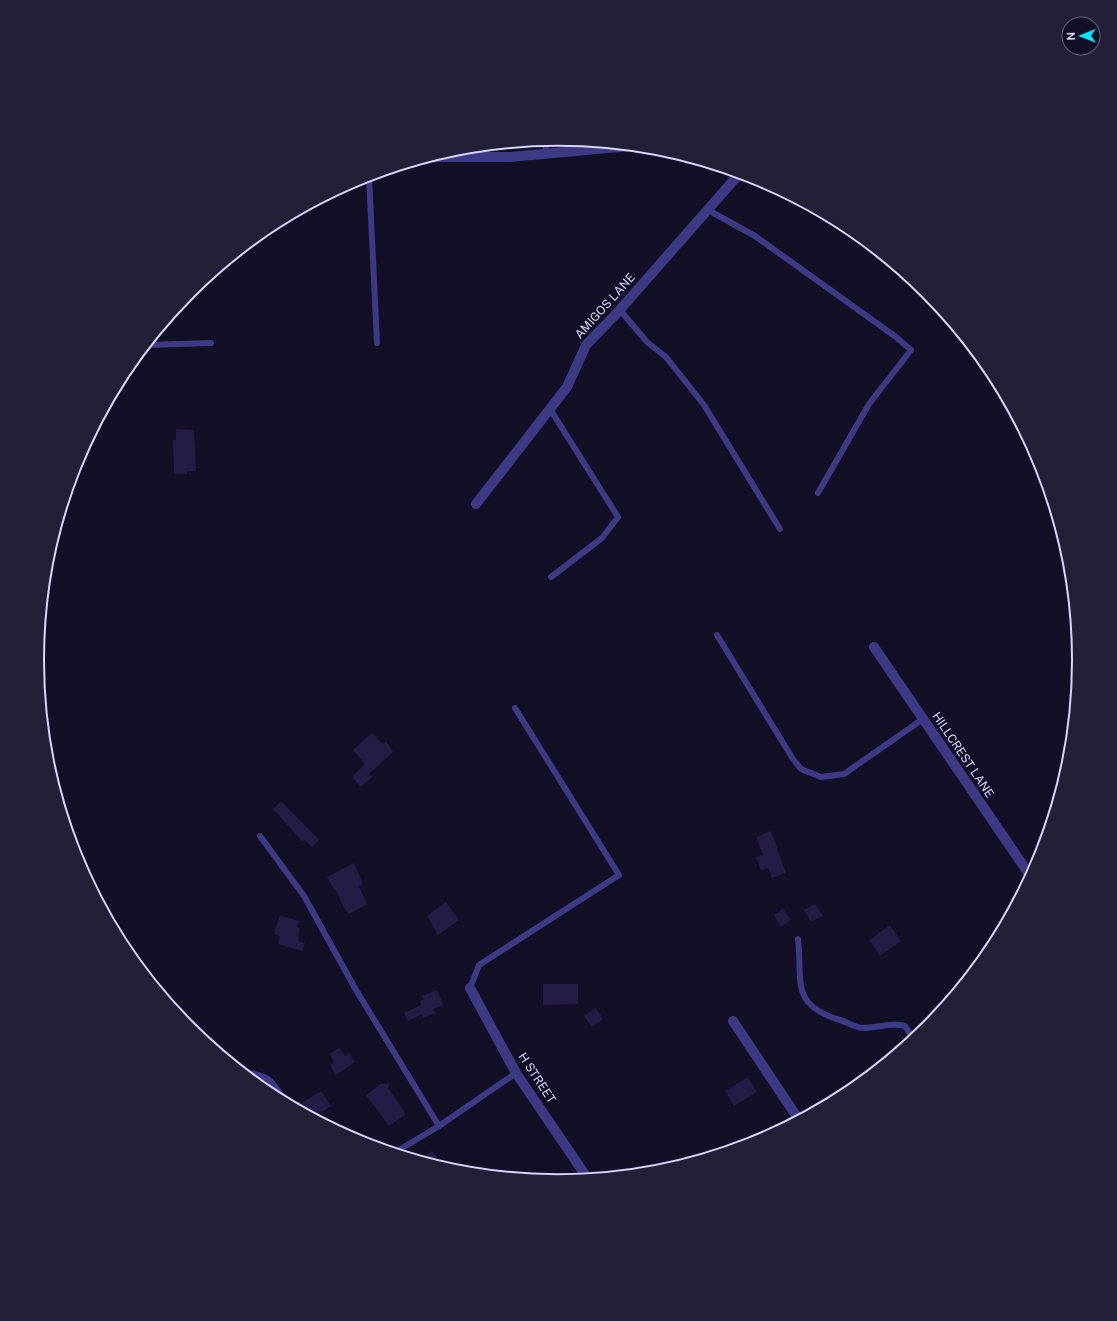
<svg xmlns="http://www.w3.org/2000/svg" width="1117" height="1321" font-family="'Public Sans',sans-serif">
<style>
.building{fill:#241b47}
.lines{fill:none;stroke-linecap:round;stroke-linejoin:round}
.lane{stroke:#3d3a85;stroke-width:6}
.street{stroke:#3d3a85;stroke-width:10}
.labels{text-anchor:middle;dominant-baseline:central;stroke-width:3;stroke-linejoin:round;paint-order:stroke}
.street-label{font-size:12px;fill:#d9d4ff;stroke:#130f26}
.rim{fill:none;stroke:#d9d4ff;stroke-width:2}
</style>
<rect width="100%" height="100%" fill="#130f26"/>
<g class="building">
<path d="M176,429L194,430L196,471H187V474H174L173,440H176Z"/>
<path d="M372,733L383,744L386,741L393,752L369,774L372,777L361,787L352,777L365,764L353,750Z"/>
<path d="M281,801L319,840L312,847L305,840L302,841L273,809Z"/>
<path d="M771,831L786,873L772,878L768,868L761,870L756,857L763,855L756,837Z"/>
<path d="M354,863L363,884L359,887L367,904L349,914L344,908L336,890L335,891L327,877Z"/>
<path d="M446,902L459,920L438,935L427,916Z"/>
<path d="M815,904L823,916L811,922L804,910Z"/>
<path d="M783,909L791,920L781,927L774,915Z"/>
<path d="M280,915L299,921L297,927L300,928L298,941L305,943L302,951L278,944L280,936L274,934Z"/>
<path d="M890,925L901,941L880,956L869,940Z"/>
<path d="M543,984H578V1004L543,1005Z"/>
<path d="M437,990L443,1005L433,1009L435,1013L423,1018L422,1014L408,1021L404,1013L421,1005L420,1001L423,999L422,996Z"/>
<path d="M596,1008L603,1019L592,1027L584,1016Z"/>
<path d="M339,1048L345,1056L349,1053L355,1062L336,1075L330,1065L334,1063L330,1054Z"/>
<path d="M748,1077L757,1092L734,1106L725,1091Z"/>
<path d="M390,1083L388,1088L406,1114L389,1126L366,1095L381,1084Z"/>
<path d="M321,1091L331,1106L314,1118L310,1116L302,1103Z"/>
<path d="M432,1151L445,1168L418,1160Z"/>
</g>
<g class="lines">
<g class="lane">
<path d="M545,140L546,154"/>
<path d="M369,176L377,343"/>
<path d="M708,210L755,236L896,337L911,350L869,404L818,493"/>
<path d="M620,310L647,342L666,357L704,405L780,529"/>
<path d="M146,345L211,343"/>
<path d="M550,409L618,517L602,538L551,577"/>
<path d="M717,635L793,759L801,769L821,777L844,774L923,719"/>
<path d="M260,836L304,896L356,990L439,1126"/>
<path d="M798,939C803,980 789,1005 840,1020C847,1022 856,1028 863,1028C878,1028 891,1022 905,1026L914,1040"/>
<path d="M470,988L479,965L619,875L515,708"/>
<path d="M244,1073C271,1074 273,1083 287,1104"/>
<path d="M394,1153L439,1126L516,1073"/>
</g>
<g class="street">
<path d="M431,157H510L630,146"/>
<path d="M476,504L567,387L586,345L617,313L740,173"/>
<path d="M874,647L1031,877"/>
<path d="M470,988L516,1073L588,1179"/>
<path d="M733,1021L799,1120"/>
</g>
</g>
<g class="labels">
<g class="street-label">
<text transform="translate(605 306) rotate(-48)">AMIGOS LANE</text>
<text transform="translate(963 755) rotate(56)">HILLCREST LANE</text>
<text transform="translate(537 1078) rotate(57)">H STREET</text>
</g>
</g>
<path d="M0 0H1117V1321H0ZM44 660a514 514 0 1 1 1028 0a514 514 0 1 1-1028 0Z" fill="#231f37" fill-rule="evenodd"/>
<path class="rim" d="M44 660a514 514 0 1 1 1028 0a514 514 0 1 1-1028 0Z"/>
<g transform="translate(1081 36) rotate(269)"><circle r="19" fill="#130f26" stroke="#625e7d"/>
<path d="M0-3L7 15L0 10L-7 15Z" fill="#00e5ff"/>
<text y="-6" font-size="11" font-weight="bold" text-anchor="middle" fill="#d9d4ff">N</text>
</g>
</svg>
